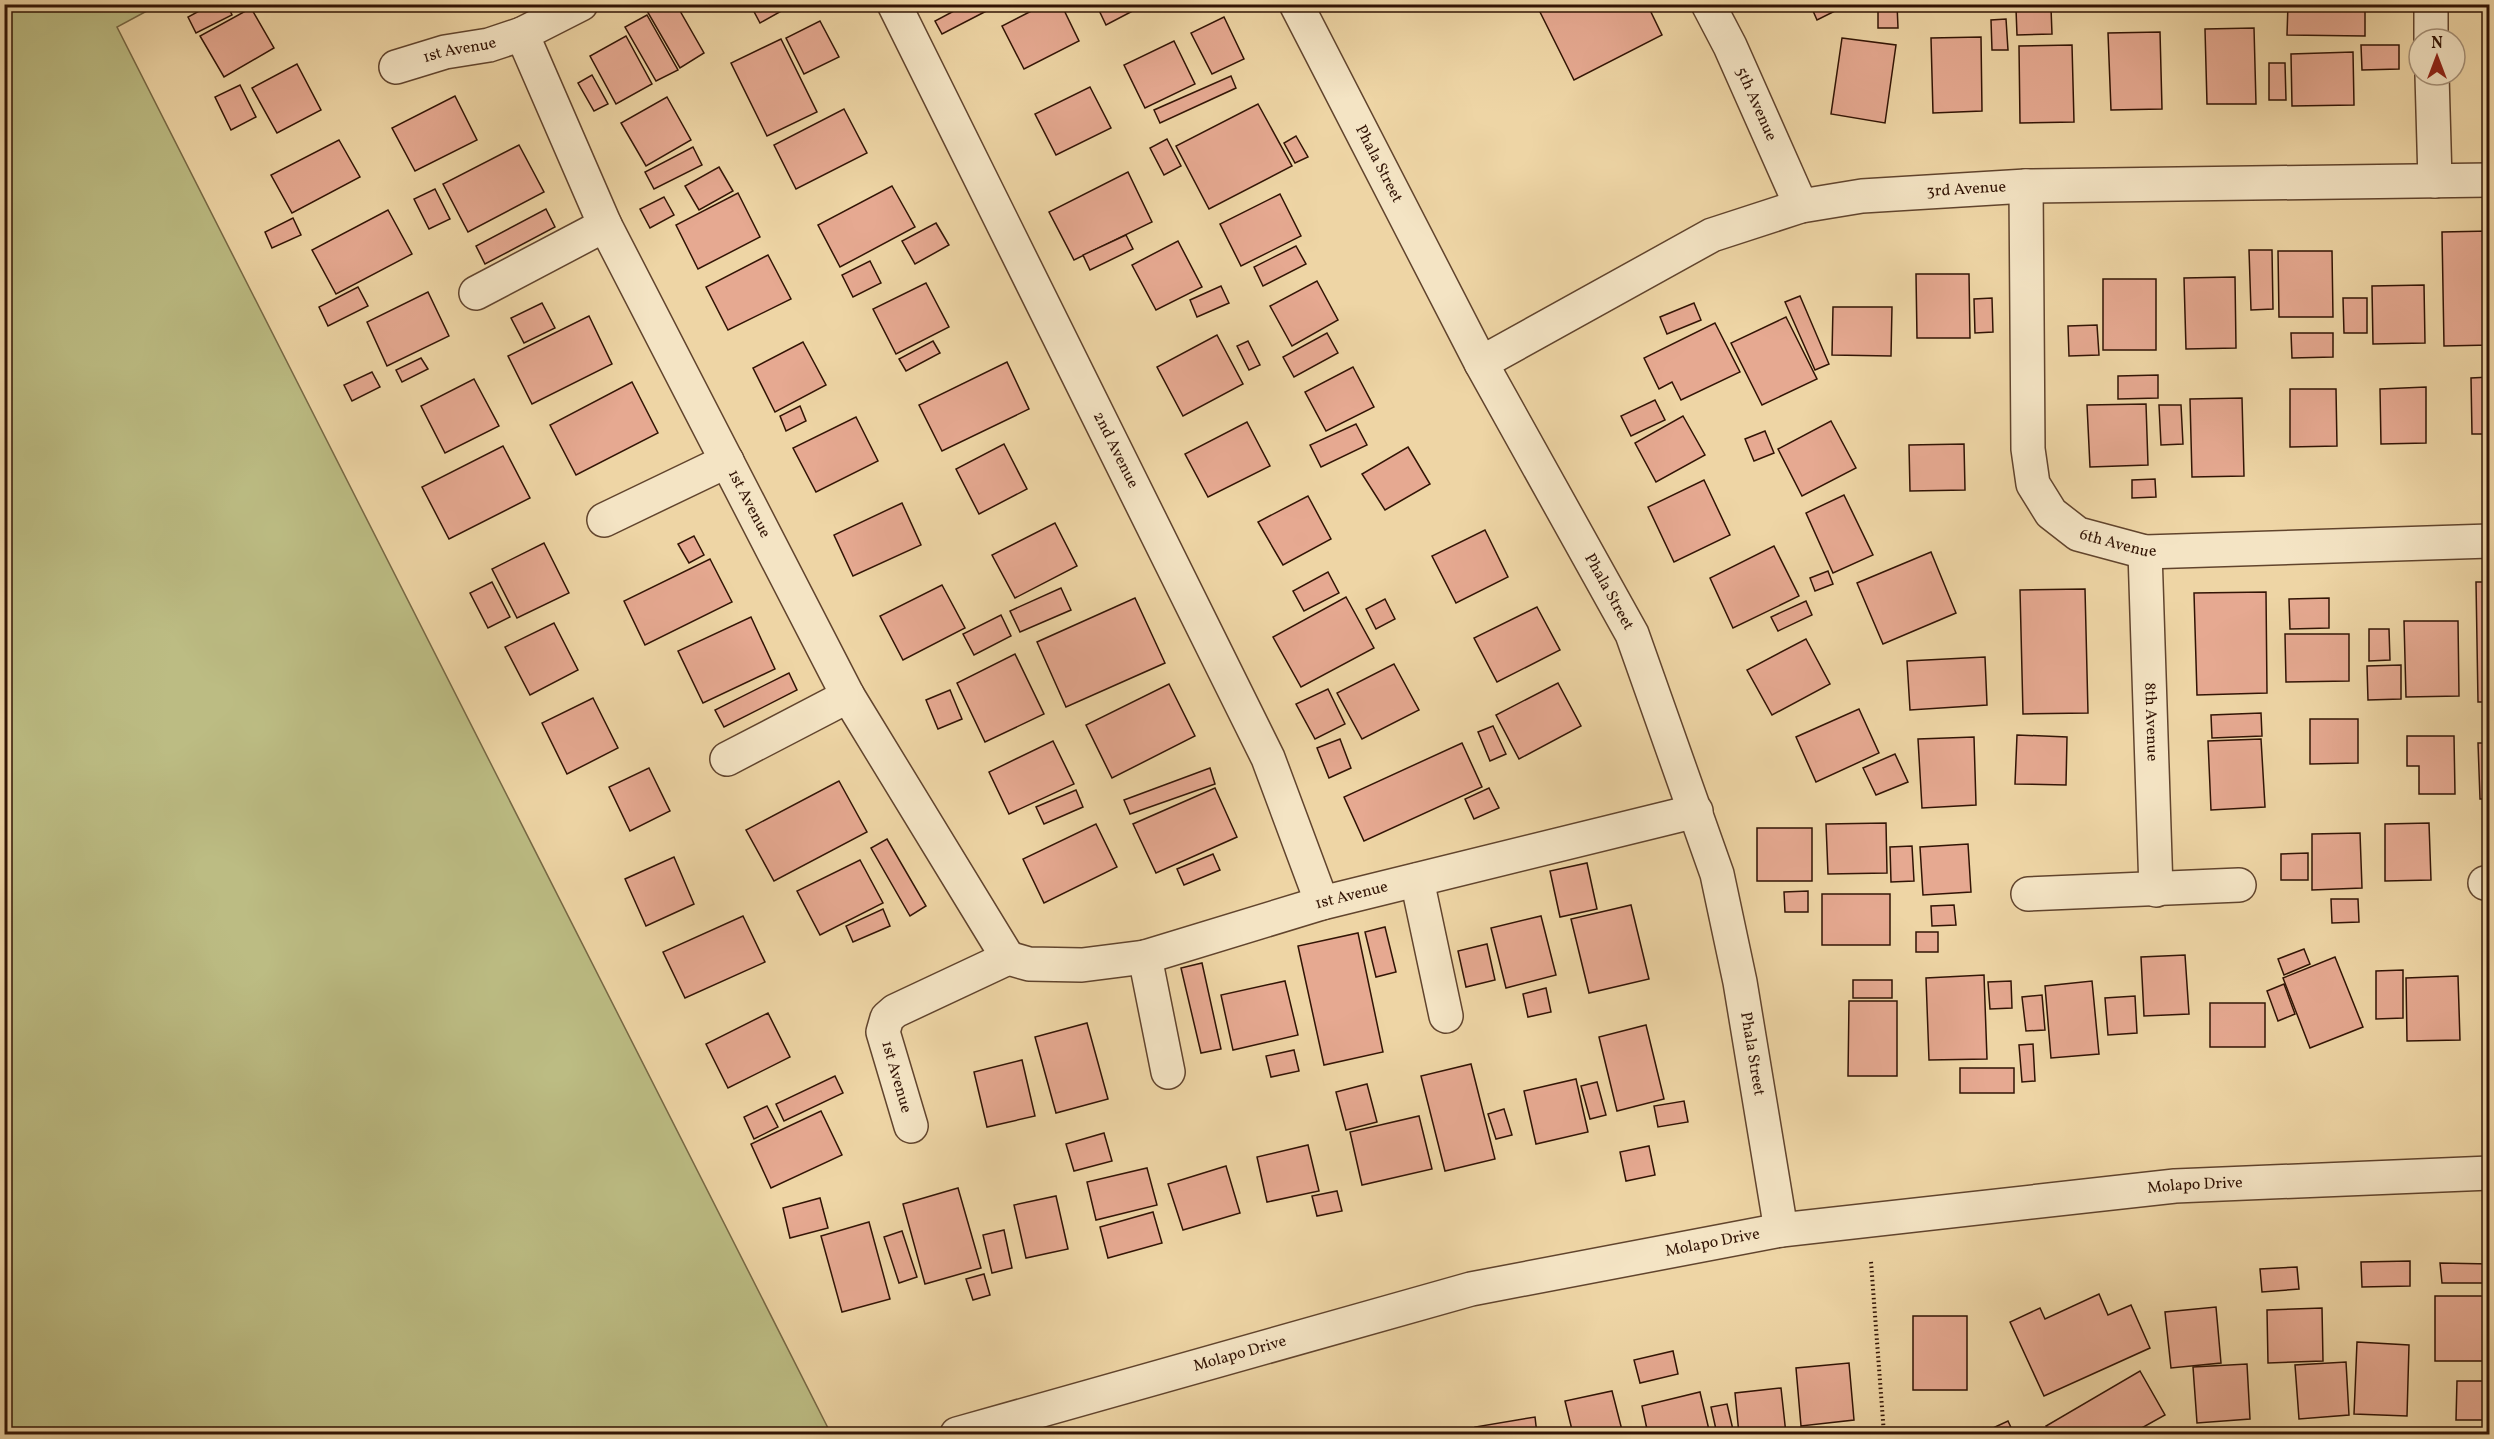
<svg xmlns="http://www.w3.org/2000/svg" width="2494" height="1439" font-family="Vollkorn,serif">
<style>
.green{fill:#bcbc83;stroke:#776844;stroke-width:1.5}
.building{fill:#e6a991;stroke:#321405;stroke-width:1.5}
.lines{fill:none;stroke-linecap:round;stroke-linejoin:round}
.minor-casing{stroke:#61442d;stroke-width:36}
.path{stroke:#321405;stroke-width:4;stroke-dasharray:1.5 3;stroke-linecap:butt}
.minor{stroke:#f4e4c4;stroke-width:33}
.labels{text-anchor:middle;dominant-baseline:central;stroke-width:6;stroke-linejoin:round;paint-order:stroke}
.street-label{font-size:16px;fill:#321405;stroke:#f4e4c4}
</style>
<rect width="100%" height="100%" fill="#eed5a5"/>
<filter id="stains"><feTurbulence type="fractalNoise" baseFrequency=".00333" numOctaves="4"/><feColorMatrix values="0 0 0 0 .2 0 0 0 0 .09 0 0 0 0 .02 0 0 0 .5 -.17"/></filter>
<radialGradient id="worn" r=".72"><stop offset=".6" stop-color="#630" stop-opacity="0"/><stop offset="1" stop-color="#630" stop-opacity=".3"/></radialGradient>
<path class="green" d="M5,4L158,5L117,27L830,1432L822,1434H5Z"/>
<g class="building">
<path d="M212,4H227L232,15L196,33L188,17Z"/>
<path d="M643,4H676L704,53L680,68Z"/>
<path d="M750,4H794L760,23Z"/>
<path d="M967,4H1000L942,34L935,21Z"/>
<path d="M1045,4H1061L1079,41L1024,69L1002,26Z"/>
<path d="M1096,4H1146L1106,25Z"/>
<path d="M1536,4H1647L1662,35L1574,80Z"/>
<path d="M1810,4H1849L1817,20Z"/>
<path d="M1878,4H1897L1898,28H1878Z"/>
<path d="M2288,4H2365V36L2287,35Z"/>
<path d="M251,8L274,48L224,77L200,36Z"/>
<path d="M2051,8L2052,34L2017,35L2016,9Z"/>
<path d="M647,15L678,70L656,81L625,27Z"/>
<path d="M1224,17L1244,59L1212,74L1191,33Z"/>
<path d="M2006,19L2008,50H1992L1991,20Z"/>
<path d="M820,21L839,57L804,74L786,38Z"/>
<path d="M2254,28L2256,104H2207L2205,29Z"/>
<path d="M2160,32L2162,109L2111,110L2108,33Z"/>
<path d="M626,36L652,84L616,104L590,56Z"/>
<path d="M1981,37L1982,111L1933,113L1931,38Z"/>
<path d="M1842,38L1896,45L1885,123L1831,114Z"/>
<path d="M781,39L817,112L767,136L731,63Z"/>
<path d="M1174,41L1195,84L1145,108L1124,65Z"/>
<path d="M2072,45L2074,122L2020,123L2019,46Z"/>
<path d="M2361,45H2399V69L2362,70Z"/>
<path d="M2353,52L2354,105L2292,106L2291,54Z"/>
<path d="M2269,63H2285L2286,100H2269Z"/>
<path d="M297,64L321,110L277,133L252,88Z"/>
<path d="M592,75L608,104L594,111L578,83Z"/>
<path d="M1231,76L1236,88L1160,123L1154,110Z"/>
<path d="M240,85L256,117L231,130L215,97Z"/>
<path d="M1090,87L1111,128L1056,155L1035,114Z"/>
<path d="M455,96L477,140L415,171L392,128Z"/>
<path d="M667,97L691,140L646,166L621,123Z"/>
<path d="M1258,104L1292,166L1209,209L1176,146Z"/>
<path d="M844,109L867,153L796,189L774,145Z"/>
<path d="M1296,136L1308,157L1295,163L1284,143Z"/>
<path d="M1167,139L1181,166L1164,175L1150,148Z"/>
<path d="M339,140L360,177L292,213L271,175Z"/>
<path d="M519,145L544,192L468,232L443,184Z"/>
<path d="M693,147L702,165L654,189L645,172Z"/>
<path d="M719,167L733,191L699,210L685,186Z"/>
<path d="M1128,172L1152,222L1074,260L1049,212Z"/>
<path d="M892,186L915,227L840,267L818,225Z"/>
<path d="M435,189L450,219L429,229L414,199Z"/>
<path d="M738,193L760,237L698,269L676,225Z"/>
<path d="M1280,194L1301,236L1241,266L1220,224Z"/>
<path d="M664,197L674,215L650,228L640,209Z"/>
<path d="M546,209L555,227L485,264L476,246Z"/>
<path d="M388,210L412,254L336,294L312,250Z"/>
<path d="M293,218L301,235L272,248L265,232Z"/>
<path d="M936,223L949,245L915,264L902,241Z"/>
<path d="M2490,231V345L2444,346L2442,232Z"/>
<path d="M1126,235L1133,249L1090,270L1083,255Z"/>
<path d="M1178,241L1202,287L1156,310L1132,265Z"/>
<path d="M1296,246L1306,264L1263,286L1254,267Z"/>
<path d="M2249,250H2272L2273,309L2251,310Z"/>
<path d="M2278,251H2332L2333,317H2279Z"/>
<path d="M768,255L791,299L728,330L706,287Z"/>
<path d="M870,261L881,283L853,297L842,275Z"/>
<path d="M1916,274H1969L1970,338H1917Z"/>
<path d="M2235,277L2236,348L2186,349L2184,278Z"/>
<rect x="2103" y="279" width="53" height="71"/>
<path d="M1317,281L1338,320L1292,346L1270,306Z"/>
<path d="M926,283L949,327L896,354L873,309Z"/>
<path d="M2424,285L2425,343L2373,344L2372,286Z"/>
<path d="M1221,286L1229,303L1197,317L1190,300Z"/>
<path d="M358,287L368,306L328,326L319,307Z"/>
<path d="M428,292L449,336L387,366L367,322Z"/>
<path d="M1800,296L1829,364L1815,370L1785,302Z"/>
<path d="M1992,298L1993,332L1975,333L1974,299Z"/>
<path d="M2343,298H2367V333H2344Z"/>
<path d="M542,303L555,328L524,343L511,318Z"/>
<path d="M1694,303L1701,320L1667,334L1660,317Z"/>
<path d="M1833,307H1892L1891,356L1832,355Z"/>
<path d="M589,316L612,364L532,404L508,356Z"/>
<path d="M1786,317L1817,379L1762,405L1731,343Z"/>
<path d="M1715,323L1740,372L1681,400L1672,382L1659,389L1644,358Z"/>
<path d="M2097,325L2099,355L2069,356L2068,326Z"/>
<path d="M1327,333L1338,353L1294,377L1283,357Z"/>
<path d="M2291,333H2333V357L2292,358Z"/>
<path d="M1217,335L1243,384L1183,416L1157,367Z"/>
<path d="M933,341L940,353L906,371L899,359Z"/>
<path d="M1248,341L1260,365L1249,370L1237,346Z"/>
<path d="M803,342L826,385L775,412L753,368Z"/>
<path d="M421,358L428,369L402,382L396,370Z"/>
<path d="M1007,362L1029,409L942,451L919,405Z"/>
<path d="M1353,367L1374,407L1326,431L1305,392Z"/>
<path d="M372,372L380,387L352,401L344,385Z"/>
<path d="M2158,375V398L2118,399V376Z"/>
<path d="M2490,377V434H2472L2471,378Z"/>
<path d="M474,379L499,426L445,453L421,406Z"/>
<path d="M632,382L658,433L576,475L550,425Z"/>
<path d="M2426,387V443L2381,444L2380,389Z"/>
<path d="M2290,389H2336L2337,446L2290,447Z"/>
<path d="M2242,398L2244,476L2192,477L2190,399Z"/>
<path d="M1655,400L1665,420L1631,436L1621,416Z"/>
<path d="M2146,404L2148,465L2090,467L2087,405Z"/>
<path d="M2159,405H2181L2183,444L2161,445Z"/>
<path d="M800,406L806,421L786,431L780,416Z"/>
<path d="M1683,416L1705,455L1656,482L1635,443Z"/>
<path d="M856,417L878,461L816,492L793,448Z"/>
<path d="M1831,421L1856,468L1802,496L1778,449Z"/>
<path d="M1247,422L1270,466L1208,497L1185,454Z"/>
<path d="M1356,424L1367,445L1321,467L1310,445Z"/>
<path d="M1765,431L1774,453L1754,461L1745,439Z"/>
<path d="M1004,444L1027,489L979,514L956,469Z"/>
<path d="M1964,444L1965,490L1910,491L1909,445Z"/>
<path d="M503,446L530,498L449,539L422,487Z"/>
<path d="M1408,447L1430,484L1385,510L1362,474Z"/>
<path d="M2155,479L2156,497L2132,498V480Z"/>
<path d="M1704,480L1730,535L1674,562L1648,507Z"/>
<path d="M1844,495L1873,555L1833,573L1806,513Z"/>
<path d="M1308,496L1331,539L1283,565L1258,522Z"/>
<path d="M902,503L921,545L853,576L834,535Z"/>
<path d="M1055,523L1077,566L1015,598L992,555Z"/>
<path d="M1485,530L1508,577L1456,603L1432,556Z"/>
<path d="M694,536L704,555L689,563L678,544Z"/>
<path d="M544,543L569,593L517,618L492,569Z"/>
<path d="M1774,546L1799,596L1733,628L1710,578Z"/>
<path d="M1931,552L1956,613L1883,644L1857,583Z"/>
<path d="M710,559L732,602L645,645L624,601Z"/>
<path d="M1828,571L1833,584L1815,591L1810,578Z"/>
<path d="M1328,572L1339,593L1304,611L1293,591Z"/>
<path d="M492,582L510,617L488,628L470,593Z"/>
<path d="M2476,582H2490V702H2478Z"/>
<path d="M942,585L965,628L903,660L880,616Z"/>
<path d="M1061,588L1071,610L1020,632L1010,611Z"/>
<path d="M2085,589L2088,713L2023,714L2020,590Z"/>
<path d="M2266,592L2267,693L2197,695L2194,593Z"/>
<path d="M1346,597L1374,648L1301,687L1273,637Z"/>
<path d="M1135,598L1165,663L1066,707L1037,642Z"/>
<path d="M2329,598V628L2290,629L2289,599Z"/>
<path d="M1385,599L1395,619L1376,629L1366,609Z"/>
<path d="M1806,601L1812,615L1778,631L1771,617Z"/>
<path d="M1537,607L1560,650L1497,682L1474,638Z"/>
<path d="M1001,615L1011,636L974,655L963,634Z"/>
<path d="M751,617L775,669L703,703L678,651Z"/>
<path d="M2404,621H2458L2459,696L2406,697Z"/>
<path d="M554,623L578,670L530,695L505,647Z"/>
<path d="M2369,629H2389L2390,660L2369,661Z"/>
<path d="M2285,634H2349V681L2286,682Z"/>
<path d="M1806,639L1830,684L1772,715L1747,670Z"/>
<path d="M1015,654L1044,714L985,742L957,683Z"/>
<path d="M1985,657L1987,705L1910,710L1907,661Z"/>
<path d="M1394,664L1419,710L1362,739L1337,693Z"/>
<path d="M2401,665V699L2368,700L2367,666Z"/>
<path d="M789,673L797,690L724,727L715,710Z"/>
<path d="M1558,683L1581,726L1519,759L1496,715Z"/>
<path d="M1169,684L1195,736L1112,778L1086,725Z"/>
<path d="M1328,689L1345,724L1315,739L1296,704Z"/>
<path d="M950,690L962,719L938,729L926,700Z"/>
<path d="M593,698L618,748L567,774L542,723Z"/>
<path d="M1859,709L1879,753L1816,782L1796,737Z"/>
<path d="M2261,713L2262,736L2212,738L2211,715Z"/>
<path d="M2310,719H2358V763L2310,764Z"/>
<path d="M1493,726L1506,754L1490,761L1478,732Z"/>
<path d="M2017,735L2067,737L2066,785L2015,784Z"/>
<path d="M2407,736H2454L2455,794H2419V766H2407Z"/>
<path d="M1974,737L1976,805L1922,808L1918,739Z"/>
<path d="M1340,739L1351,768L1329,778L1317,748Z"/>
<path d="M2261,739L2265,807L2211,810L2208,741Z"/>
<path d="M1053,741L1074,784L1009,814L989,772Z"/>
<path d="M1462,743L1482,787L1364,841L1344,797Z"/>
<path d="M2478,743H2490V799H2480Z"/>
<path d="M1895,754L1908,782L1876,795L1863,768Z"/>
<path d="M649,768L670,811L630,831L609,787Z"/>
<path d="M1210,768L1215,784L1130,814L1124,800Z"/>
<path d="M839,781L867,832L774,881L746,830Z"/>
<path d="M1215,788L1237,837L1156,873L1133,824Z"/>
<path d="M1489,788L1499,808L1474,819L1465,799Z"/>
<path d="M1076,790L1083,807L1044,824L1036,807Z"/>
<path d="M1886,823L1887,873L1828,874L1826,824Z"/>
<path d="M2429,823L2431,880L2385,881V824Z"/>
<path d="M1096,824L1117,867L1044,903L1023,859Z"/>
<rect x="1757" y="828" width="55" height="53"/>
<path d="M2360,833L2362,888L2312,890V834Z"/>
<path d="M887,839L926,906L910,916L871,848Z"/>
<path d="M1968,844L1971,892L1923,895L1920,847Z"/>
<path d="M1912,846L1914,881L1891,882L1890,847Z"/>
<path d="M2308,853V880H2281V854Z"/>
<path d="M1213,854L1220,870L1184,885L1177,869Z"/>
<path d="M674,857L694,904L646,926L625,879Z"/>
<path d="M860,860L883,903L820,935L797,891Z"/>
<path d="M1587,863L1597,909L1560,917L1550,871Z"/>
<path d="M1808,891V912H1785L1784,892Z"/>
<rect x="1822" y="894" width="68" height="51"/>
<path d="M2331,899H2358L2359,922L2332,923Z"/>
<path d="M1631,905L1649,979L1589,993L1571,919Z"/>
<path d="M1954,905L1956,925L1932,926L1931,906Z"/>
<path d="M883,909L890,926L853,942L846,926Z"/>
<path d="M743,916L765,962L685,998L663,952Z"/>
<path d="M1541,916L1556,975L1506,988L1491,928Z"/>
<path d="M1385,927L1396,972L1376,977L1365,932Z"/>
<rect x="1916" y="932" width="22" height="20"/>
<path d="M1358,933L1383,1052L1324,1065L1298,946Z"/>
<path d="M1487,944L1495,980L1466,987L1458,951Z"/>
<path d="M2304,949L2310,964L2284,975L2278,959Z"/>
<path d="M2185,955L2189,1014L2144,1016L2141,957Z"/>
<path d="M2335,957L2363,1027L2310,1048L2283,978Z"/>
<path d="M1202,963L1221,1049L1201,1053L1181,968Z"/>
<path d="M2403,970V1018L2376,1019V971Z"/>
<path d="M1984,975L1987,1059L1929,1060L1926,978Z"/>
<path d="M2458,976L2460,1040L2407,1041L2406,978Z"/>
<rect x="1853" y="980" width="39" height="18"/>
<path d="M1285,981L1298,1035L1233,1050L1221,995Z"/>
<path d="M2011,981L2012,1008L1990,1009L1988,982Z"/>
<path d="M2092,981L2099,1054L2051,1058L2045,986Z"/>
<path d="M2284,984L2295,1014L2278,1021L2267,991Z"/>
<path d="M1546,988L1551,1012L1528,1017L1523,994Z"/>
<path d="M2042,995L2045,1030L2026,1031L2022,997Z"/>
<path d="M2135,996L2137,1033L2108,1035L2105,998Z"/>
<path d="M1849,1001H1897V1076H1848Z"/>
<rect x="2210" y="1003" width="55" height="44"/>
<path d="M768,1013L790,1057L728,1088L706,1044Z"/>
<path d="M1087,1023L1108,1099L1056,1113L1035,1037Z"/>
<path d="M1646,1025L1664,1099L1617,1111L1599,1037Z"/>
<path d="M2033,1044L2035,1081L2022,1082L2019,1045Z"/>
<path d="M1294,1050L1299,1071L1271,1077L1266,1056Z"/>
<path d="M1022,1060L1035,1116L987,1127L974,1072Z"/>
<path d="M1471,1064L1495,1159L1445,1171L1421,1076Z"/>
<rect x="1960" y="1068" width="54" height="25"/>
<path d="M835,1076L843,1093L784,1121L776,1104Z"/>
<path d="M1576,1079L1588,1132L1536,1144L1524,1091Z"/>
<path d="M1597,1082L1606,1115L1590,1119L1581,1086Z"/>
<path d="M1367,1084L1377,1122L1346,1130L1336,1092Z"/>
<path d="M1684,1101L1688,1122L1658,1127L1654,1106Z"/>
<path d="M767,1106L778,1127L754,1139L744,1117Z"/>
<path d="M1504,1109L1512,1135L1496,1139L1488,1114Z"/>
<path d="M821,1111L842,1155L771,1188L751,1144Z"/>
<path d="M1419,1116L1432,1169L1362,1185L1350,1132Z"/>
<path d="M1104,1133L1112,1161L1074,1171L1066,1144Z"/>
<path d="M1308,1145L1319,1191L1267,1202L1257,1157Z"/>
<path d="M1649,1146L1655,1175L1626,1181L1620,1152Z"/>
<path d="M1226,1166L1240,1213L1183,1230L1168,1184Z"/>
<path d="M1147,1168L1157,1205L1096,1220L1087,1182Z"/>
<path d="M958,1188L981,1268L925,1284L903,1204Z"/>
<path d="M1337,1191L1342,1211L1317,1216L1312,1196Z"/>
<path d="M1056,1196L1068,1249L1026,1258L1014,1205Z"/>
<path d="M820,1198L828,1228L790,1238L783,1208Z"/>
<path d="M1153,1212L1162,1243L1108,1258L1100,1227Z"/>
<path d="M869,1222L890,1299L842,1312L821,1236Z"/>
<path d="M1004,1230L1012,1268L992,1273L983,1235Z"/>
<path d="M902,1231L917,1277L899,1283L884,1237Z"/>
<path d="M2410,1261V1286L2362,1287L2361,1262Z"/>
<path d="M2440,1263L2490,1264V1283H2442Z"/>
<path d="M2297,1267L2299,1289L2262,1292L2260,1269Z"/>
<path d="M984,1274L990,1295L973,1300L966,1279Z"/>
<path d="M2099,1294L2108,1315L2131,1305L2150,1348L2044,1396L2010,1322L2040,1308L2045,1319Z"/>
<rect x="2435" y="1296" width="55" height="65"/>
<path d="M2216,1307L2221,1363L2171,1368L2165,1312Z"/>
<path d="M2322,1308L2323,1361L2268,1363L2267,1310Z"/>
<rect x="1913" y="1316" width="54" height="74"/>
<path d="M2357,1342L2409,1345L2407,1416L2354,1414Z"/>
<path d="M1673,1351L1678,1374L1640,1383L1634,1360Z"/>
<path d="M2346,1362L2349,1415L2299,1419L2295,1365Z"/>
<path d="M1849,1363L1854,1420L1801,1426L1796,1368Z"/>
<path d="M2247,1364L2250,1419L2197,1423L2193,1367Z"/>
<path d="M2140,1371L2165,1415L2131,1434H2051L2046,1426Z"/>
<path d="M2457,1381H2490V1420H2456Z"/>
<path d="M1781,1388L1786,1434H1739L1735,1393Z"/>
<path d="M1612,1391L1623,1434H1573L1565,1401Z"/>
<path d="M1700,1392L1710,1434H1648L1642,1406Z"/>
<path d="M1727,1404L1734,1434H1717L1711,1407Z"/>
<path d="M1535,1417L1537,1434H1476L1475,1427Z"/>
<path d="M2008,1421L2014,1434H1980Z"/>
<path d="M1428,1428L1429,1434H1393Z"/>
</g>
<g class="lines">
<defs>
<g id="minor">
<path id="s1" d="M894,4L1268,758L1322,903"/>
<path id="s2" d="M1296,4L1481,363L1632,634L1717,874L1740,982L1781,1230"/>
<path id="s3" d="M1708,4L1730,46L1801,206"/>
<path d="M2431,4V39"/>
<path id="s4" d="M522,34L605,225L848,696L1008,958"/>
<path id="s5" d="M396,67L445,52L489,45L522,34L581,4"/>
<path d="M2432,75L2435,181"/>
<path id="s6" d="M2026,186L2028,449L2033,484L2051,513L2078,534L2145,552L2490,541"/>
<path d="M476,293L605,225"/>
<path id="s7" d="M1481,363L1712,235L1801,206L1862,196L2026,186L2490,180"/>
<path d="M604,520L727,461"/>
<path id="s8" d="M2145,552L2156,890"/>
<path d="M727,759L848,696"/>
<path d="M1417,880L1446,1016"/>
<path d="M2485,883H2490"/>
<path d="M2028,894L2239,885"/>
<path d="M1145,957L1168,1072"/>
<path id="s9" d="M911,1126L883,1032L887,1018L895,1011L1008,958L1029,964L1082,965L1145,957L1322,903L1696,811"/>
<path id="s10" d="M957,1434L1471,1289L1781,1230L2175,1186L2490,1173"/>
</g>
</defs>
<use href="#minor" class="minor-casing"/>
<path class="path" d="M1871,1262L1884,1434"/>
<use href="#minor" class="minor"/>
</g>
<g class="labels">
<g class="street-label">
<text stroke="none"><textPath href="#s5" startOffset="66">1st Avenue</textPath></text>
<text stroke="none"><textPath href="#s3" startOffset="111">5th Avenue</textPath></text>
<text stroke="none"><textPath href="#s2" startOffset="180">Phala Street</textPath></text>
<text stroke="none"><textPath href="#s7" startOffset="524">3rd Avenue</textPath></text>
<text stroke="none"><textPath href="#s1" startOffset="498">2nd Avenue</textPath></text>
<text stroke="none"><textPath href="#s4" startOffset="522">1st Avenue</textPath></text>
<text stroke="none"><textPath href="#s6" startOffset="408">6th Avenue</textPath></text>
<text stroke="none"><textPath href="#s2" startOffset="666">Phala Street</textPath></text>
<text stroke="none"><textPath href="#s8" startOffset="170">8th Avenue</textPath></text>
<text stroke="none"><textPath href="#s9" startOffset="602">1st Avenue</textPath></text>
<text stroke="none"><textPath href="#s2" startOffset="1152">Phala Street</textPath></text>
<text transform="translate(896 1077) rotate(74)">1st Avenue</text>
<text stroke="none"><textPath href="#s10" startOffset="1266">Molapo Drive</textPath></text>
<text stroke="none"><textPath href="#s10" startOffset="780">Molapo Drive</textPath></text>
<text stroke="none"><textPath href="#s10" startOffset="294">Molapo Drive</textPath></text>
</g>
</g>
<rect width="2494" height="1439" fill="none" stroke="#eed5a5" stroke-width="24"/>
<rect x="6" y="6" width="2482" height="1427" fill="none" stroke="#321405" stroke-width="3"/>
<rect x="12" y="12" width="2470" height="1415" fill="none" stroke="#321405" stroke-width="1.5"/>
<g transform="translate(2437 57)"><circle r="28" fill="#f4e4c4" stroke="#a69178" stroke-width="1.5"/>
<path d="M0-4.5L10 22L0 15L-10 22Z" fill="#8f2418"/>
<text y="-9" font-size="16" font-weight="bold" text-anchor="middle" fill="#321405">N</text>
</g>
<rect width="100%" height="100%" filter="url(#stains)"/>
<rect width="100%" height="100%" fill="url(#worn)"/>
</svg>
